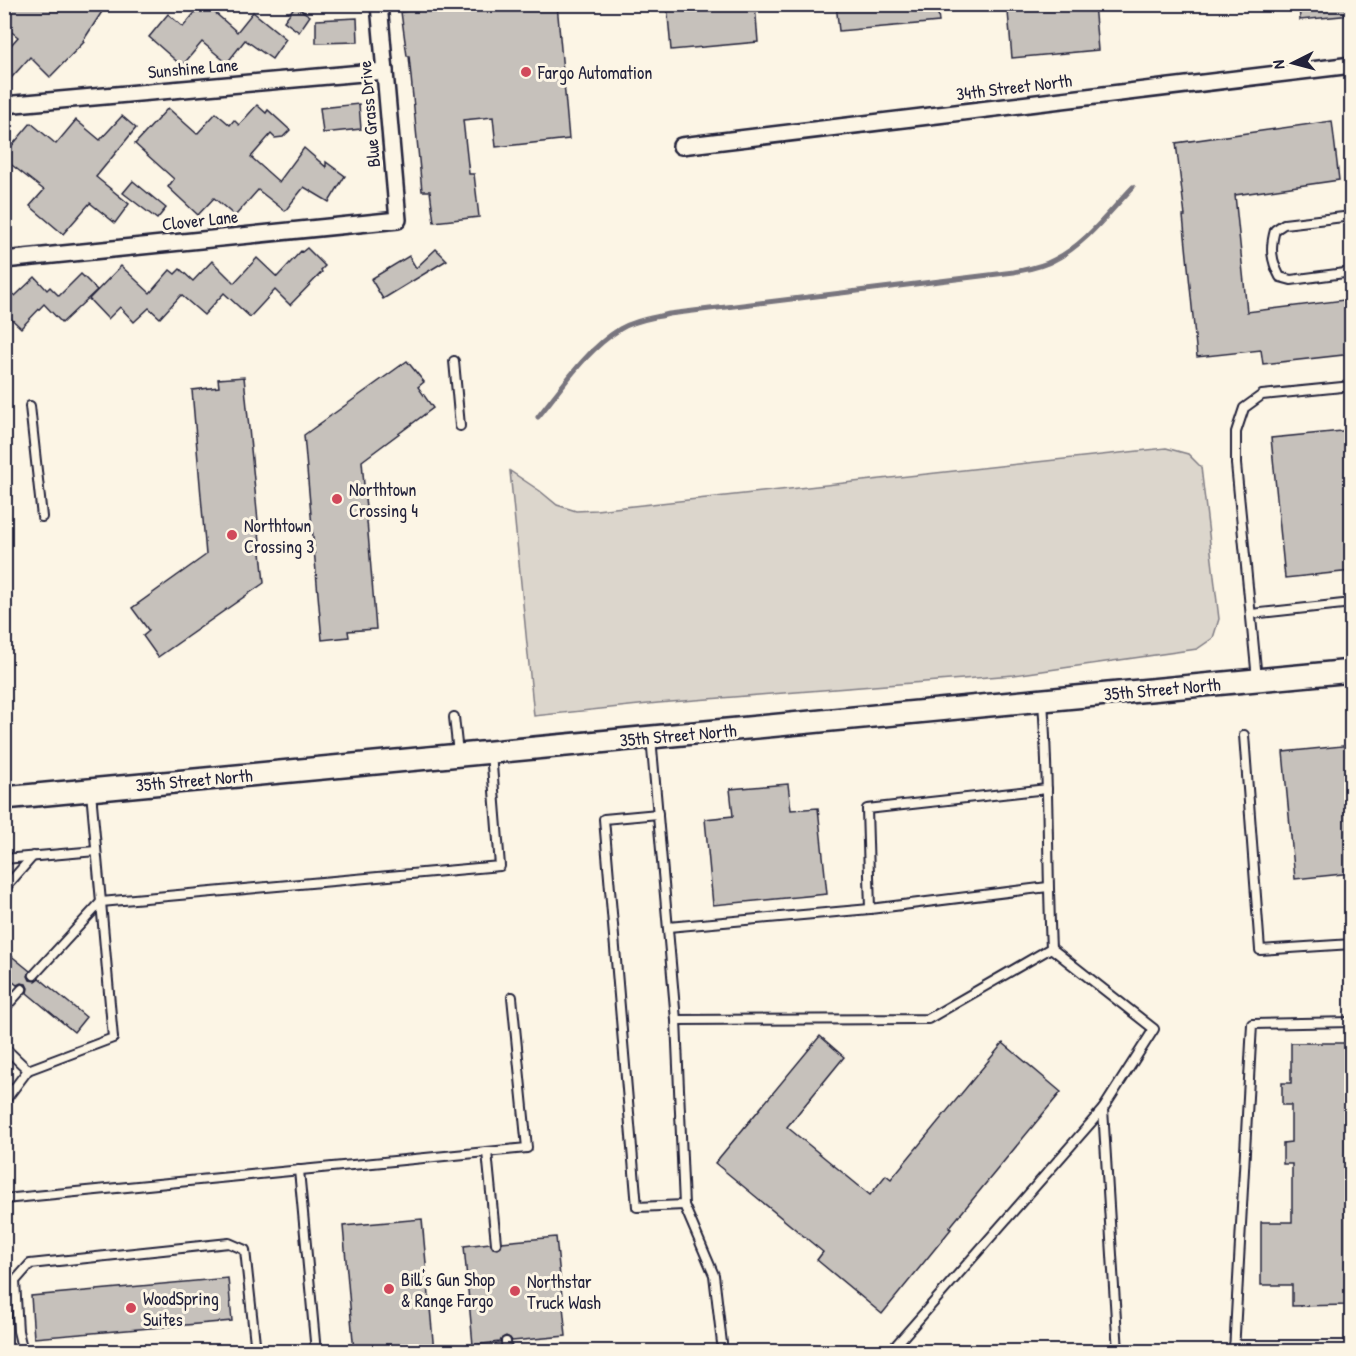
<svg xmlns="http://www.w3.org/2000/svg" width="1356" height="1356" font-family="'Patrick Hand',sans-serif">
<style>
.green{fill:#dcd6cc;stroke:#7f7c84;stroke-width:1.5}
.lines{fill:none;stroke-linecap:round;stroke-linejoin:round}
.stream{stroke:#78757e;stroke-width:5}
.building{fill:#c6c1bb;stroke:#22223b;stroke-width:1.5}
.lane-casing{stroke:#22223b;stroke-width:12}
.street-casing{stroke:#22223b;stroke-width:20}
.secondary-casing{stroke:#22223b;stroke-width:26}
.lane{stroke:#fcf5e5;stroke-width:8}
.street{stroke:#fcf5e5;stroke-width:15}
.secondary{stroke:#fcf5e5;stroke-width:21}
.poi-dot{fill:#d1495b;stroke:#fcf5e5;stroke-width:2}
.labels{text-anchor:middle;dominant-baseline:central;stroke-width:6;stroke-linejoin:round;paint-order:stroke}
.street-label{font-size:18px;fill:#22223b;stroke:#fcf5e5}
.poi-label{font-size:18px;fill:#22223b;stroke:#fcf5e5;text-anchor:start}
</style>
<rect width="100%" height="100%" fill="#fcf5e5"/>
<filter id="ink" filterUnits="userSpaceOnUse"><feTurbulence type="fractalNoise" baseFrequency=".0167" numOctaves="2"/><feDisplacementMap in="SourceGraphic" scale="12" xChannelSelector="R" yChannelSelector="G"/><feConvolveMatrix kernelMatrix="1 2 1 2 8 2 1 2 1" color-interpolation-filters="sRGB"/></filter>
<g filter="url(#ink)">
<path class="green" d="M1166,448L1188,454L1201,467L1219,619L1213,638L1197,649L1014,675L658,703L534,716L510,471L540,491L557,505L576,511L596,510Z"/>
<g class="lines">
<path class="stream" d="M538,417C563,386 586,350 620,329C635,320 653,318 669,314L1014,272C1028,269 1042,267 1054,260C1086,244 1109,212 1133,187"/>
</g>
<g class="building">
<path d="M4,4H107L83,41L84,42L50,77L30,57L4,86V53L18,37L4,26Z"/>
<path d="M202,4H205L237,32L253,12L286,39L272,59L245,40L227,63L202,42L182,66L149,37L168,14L183,27Z"/>
<path d="M471,4H557L569,139L496,147L493,117L463,120L469,174H474L479,217L434,222L430,191H422L409,56H407L401,12Z"/>
<path d="M667,4H755L758,42L671,50Z"/>
<path d="M836,4H937L939,22L839,31Z"/>
<path d="M1087,4H1094L1098,50L1012,58L1008,12Z"/>
<path d="M1299,4H1352V15L1300,20Z"/>
<path d="M295,6L310,16L299,32L284,21Z"/>
<path d="M357,18L358,42L316,43V20Z"/>
<path d="M359,104L361,129L323,133L320,108Z"/>
<path d="M257,105L266,113L268,110L290,130L283,137L275,138L271,134L251,157L279,182L304,148L326,167V162L345,176L329,202L304,187L285,211L258,190L235,216L214,198L198,215L168,187L174,179L135,144L168,108L197,134L216,113L230,125L234,120L239,125Z"/>
<path d="M122,116L136,128L96,177L129,204L115,223L90,203L63,234L30,206L44,190L4,159V155L31,123L56,144L76,120L100,140Z"/>
<path d="M1332,121L1339,180L1235,195L1247,312L1352,299V354L1263,364L1261,350L1197,357L1183,216H1185L1176,143Z"/>
<path d="M133,181L166,208L157,219L123,193Z"/>
<path d="M307,248L325,266L321,270L322,272L290,305L275,290L250,317L224,293L204,315L181,295L160,318L149,308L134,322L120,307L108,319L89,299L121,266L150,293L170,270L175,274L180,269L193,281L212,261L234,283L257,258L277,277L301,251L302,252Z"/>
<path d="M436,249L447,260L383,299L371,279L409,256L416,268Z"/>
<path d="M81,274L97,290L62,323L44,304L21,328L4,312V285L15,296L35,277L47,290L50,287L59,296Z"/>
<path d="M407,361L424,382L418,387L433,408L362,461L376,629L348,631L349,637L322,640L304,435Z"/>
<path d="M244,377L264,583L158,657L143,636L149,631L132,608L206,555L192,390L219,387L218,379Z"/>
<path d="M1352,430V571L1285,578L1271,438Z"/>
<path d="M1352,745V873L1295,879L1283,752Z"/>
<path d="M788,784L791,810L818,808L827,894L713,905L705,819L733,816L730,789Z"/>
<path d="M4,950L30,971L28,976L30,980L35,981L39,978L86,1017L74,1032L27,993L28,988L26,984L21,983L17,985L4,975Z"/>
<path d="M820,1036L844,1057L787,1127L870,1195L886,1175L891,1179L1003,1043L1061,1092L949,1228L951,1229L882,1314L817,1260L823,1252L715,1163Z"/>
<path d="M1291,1043H1352V1305L1292,1306V1285H1261V1222H1292V1164H1283V1143L1291,1142V1105H1282V1083H1291Z"/>
<path d="M422,1219L434,1352H354L343,1226Z"/>
<path d="M556,1237L566,1336L512,1341L510,1338L506,1336L502,1338L500,1342L473,1345L464,1246L490,1243L493,1248L497,1249L501,1246L502,1242Z"/>
<path d="M228,1278L232,1321L34,1338L31,1296Z"/>
</g>
<g class="lines">
<defs>
<g id="lane">
<path d="M1352,216L1284,224L1275,230C1270,248 1271,260 1280,277L1291,280L1352,272"/>
<path d="M454,361L460,426"/>
<path d="M30,406L42,517"/>
<path d="M1251,614L1352,603"/>
<path d="M1257,679L1236,464V432L1244,408L1262,395L1352,386"/>
<path d="M454,717L458,753"/>
<path d="M1244,735L1260,950L1352,944"/>
<path d="M651,737L676,1020L684,1205L714,1275L723,1352"/>
<path d="M1047,789L867,809L870,909L1048,887"/>
<path d="M91,792L101,902L500,866L491,753"/>
<path d="M658,814L604,819L637,1207L684,1205"/>
<path d="M4,859L96,851"/>
<path d="M4,889L33,856"/>
<path d="M668,927L870,909"/>
<path d="M1051,948L1154,1029L1103,1109L1118,1352"/>
<path d="M34,975L101,902"/>
<path d="M4,1009L22,989"/>
<path d="M676,1020L928,1019L1051,948C1047,866 1049,784 1043,702"/>
<path d="M4,1047L28,1070L4,1102"/>
<path d="M28,1070L113,1038L101,902"/>
<path d="M487,1152L496,1243"/>
<path d="M299,1170L316,1352"/>
<path d="M4,1199L527,1148L512,997"/>
<path d="M506,1342L507,1352"/>
<path d="M1234,1345H1352"/>
<path d="M23,1352L18,1331L15,1281L30,1264L229,1243L245,1250L256,1352"/>
<path d="M890,1352L1103,1109"/>
<path d="M1234,1352L1252,1024L1352,1022"/>
</g>
<g id="street">
<path d="M4,105L385,71"/>
<path d="M681,146L1352,65"/>
<path d="M4,260L398,220L379,4"/>
</g>
<path id="secondary" d="M4,798L1352,671"/>
</defs>
<use href="#lane" class="lane-casing"/>
<use href="#street" class="street-casing"/>
<use href="#secondary" class="secondary-casing"/>
<use href="#lane" class="lane"/>
<use href="#street" class="street"/>
<use href="#secondary" class="secondary"/>
</g>
</g>
<g class="poi-dot">
<circle cx="526" cy="72" r="6"/>
<circle cx="337" cy="499" r="6"/>
<circle cx="232" cy="535" r="6"/>
<circle cx="389" cy="1289" r="6"/>
<circle cx="515" cy="1291" r="6"/>
<circle cx="131" cy="1308" r="6"/>
</g>
<g class="labels">
<g class="street-label">
<text transform="translate(193 68) rotate(-5)">Sunshine Lane</text>
<text transform="translate(1014 87) rotate(-7)">34th Street North</text>
<text transform="translate(369 114) rotate(-95)">Blue Grass Drive</text>
<text transform="translate(200 220) rotate(-6)">Clover Lane</text>
<text transform="translate(1162 689) rotate(-5)">35th Street North</text>
<text transform="translate(678 735) rotate(-5)">35th Street North</text>
<text transform="translate(194 780) rotate(-5)">35th Street North</text>
</g>
<g class="poi-label">
<text x="538" y="72">Fargo Automation</text>
<text x="349" y="489">Northtown<tspan x="349" dy="21">Crossing 4</tspan></text>
<text x="244" y="525">Northtown<tspan x="244" dy="21">Crossing 3</tspan></text>
<text x="401" y="1279">Bill's Gun Shop<tspan x="401" dy="21">&amp; Range Fargo</tspan></text>
<text x="527" y="1281">Northstar<tspan x="527" dy="21">Truck Wash</tspan></text>
<text x="143" y="1298">WoodSpring<tspan x="143" dy="21">Suites</tspan></text>
</g>
</g>
<rect width="1356" height="1356" fill="none" stroke="#fcf5e5" stroke-width="24"/>
<rect x="12" y="12" width="1332" height="1332" fill="none" stroke="#22223b" stroke-width="2" filter="url(#ink)"/>
<g transform="translate(1293 63) rotate(264)" stroke="#fcf5e5" stroke-width="4.5" paint-order="stroke">
<path d="M0-4.5L10 22L0 15L-10 22Z" fill="#22223b"/>
<text y="-9" font-size="16" font-weight="bold" text-anchor="middle" fill="#22223b">N</text>
</g>
</svg>
